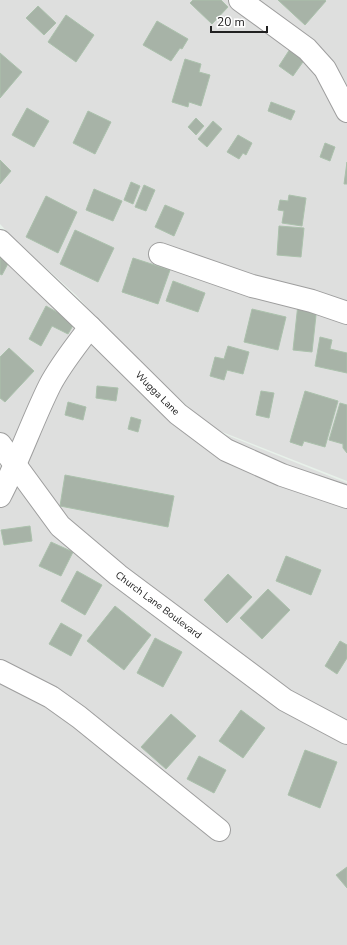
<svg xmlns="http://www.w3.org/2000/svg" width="347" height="945" font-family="'Nunito Sans',sans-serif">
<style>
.residential{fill:#dedfde}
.building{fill:#a7b3a7;stroke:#abc1ac}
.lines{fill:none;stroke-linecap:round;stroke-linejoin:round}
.minor-casing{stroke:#9e9e9e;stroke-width:24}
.minor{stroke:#fff;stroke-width:22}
.labels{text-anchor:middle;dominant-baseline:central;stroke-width:3;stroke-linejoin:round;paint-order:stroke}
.street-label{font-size:10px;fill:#212121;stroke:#fff}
</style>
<rect width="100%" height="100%" fill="#e8f1ea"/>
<g class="residential">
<path d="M0,0H347V481L212,428L122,347L76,295L14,239L0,224Z"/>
<path d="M0,230L71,294L209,428L347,483V945H0Z"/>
</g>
<g class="building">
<path d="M193,0H221L228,7L212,24L190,3Z"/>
<path d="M278,0H325L326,1L305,25Z"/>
<path d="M38,6L56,23L44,35L26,18Z"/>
<path d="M66,15L94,35L76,62L48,42Z"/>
<path d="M157,21L188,39L182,49L180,48L171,61L143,45Z"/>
<path d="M290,49L305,59L293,76L279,66Z"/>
<path d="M0,53L22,72L0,98Z"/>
<path d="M185,59L201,64L199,72L210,75L201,106L189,102L188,107L172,102Z"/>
<path d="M271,102L295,111L291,120L268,111Z"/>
<path d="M27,108L49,121L34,147L12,135Z"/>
<path d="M88,111L111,122L95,154L73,143Z"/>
<path d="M196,118L204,126L196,135L188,127Z"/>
<path d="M213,121L222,129L207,147L198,139Z"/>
<path d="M238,135L252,143L246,155L243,153L239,159L227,152Z"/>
<path d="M325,143L335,147L330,161L320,157Z"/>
<path d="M0,160L11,171L0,184Z"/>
<path d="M347,162V184H344Z"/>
<path d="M131,182L140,186L133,204L124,200Z"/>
<path d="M144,185L155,190L146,211L135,207Z"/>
<path d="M94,189L122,201L113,221L86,210Z"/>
<path d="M289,195L306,198L302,226L282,223L284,211L278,210L280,200L288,201Z"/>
<path d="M46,196L77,212L58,253L26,237Z"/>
<path d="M165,205L184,213L174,236L155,227Z"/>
<path d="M279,226L304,228L301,257L277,255Z"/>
<path d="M75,230L114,248L98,282L60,264Z"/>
<path d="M0,247L13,254L2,275L0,274Z"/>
<path d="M133,258L170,270L158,304L122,292Z"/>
<path d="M173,281L205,293L198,312L166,301Z"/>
<path d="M298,304L317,306L312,352L293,350Z"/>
<path d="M46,306L75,322L68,334L52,326L41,346L29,339Z"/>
<path d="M252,309L286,317L278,350L244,342Z"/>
<path d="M320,337L332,340L330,349L347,353V373L315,366Z"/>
<path d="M228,346L249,352L243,374L227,370L224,380L210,376L215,357L224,359Z"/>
<path d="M9,348L34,371L5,402L0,398V357Z"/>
<path d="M97,386L118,388L116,401L96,398Z"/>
<path d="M261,391L274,393L269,418L256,415Z"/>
<path d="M305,391L338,401L325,447L304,441L302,446L290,442Z"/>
<path d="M68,402L86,407L83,420L65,415Z"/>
<path d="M340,403L347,405V453L343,448V444L329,440Z"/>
<path d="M131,417L141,420L138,432L128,429Z"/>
<path d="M65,475L174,496L168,527L60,506Z"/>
<path d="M30,526L32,541L4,545L1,530Z"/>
<path d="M51,542L73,552L61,576L39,566Z"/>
<path d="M286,556L321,570L311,595L276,581Z"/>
<path d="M77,571L102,585L85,615L61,601Z"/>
<path d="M228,574L252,597L227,623L204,600Z"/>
<path d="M268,589L290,610L262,639L240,618Z"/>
<path d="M115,606L151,635L124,670L87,641Z"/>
<path d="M61,623L82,635L71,656L49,644Z"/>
<path d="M155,638L182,652L163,687L137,673Z"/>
<path d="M340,641L347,645V658L337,674L325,666Z"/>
<path d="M241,710L265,728L243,758L219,741Z"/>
<path d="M171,714L196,736L166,769L141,747Z"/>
<path d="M305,750L337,762L320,808L288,795Z"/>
<path d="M199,756L226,770L214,793L187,779Z"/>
<path d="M347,867V888L336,875Z"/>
</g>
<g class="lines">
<defs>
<g id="minor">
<path d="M240,0L307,49L325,69L347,111"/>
<path id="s1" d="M0,241L90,327L178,414L226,450L282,475L347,497"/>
<path d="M160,254L252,286L312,301L347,313"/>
<path id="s2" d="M0,444L60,526L118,575L285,700L347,733"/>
<path d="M0,496C19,460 32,421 50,385C61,364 76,346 90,327"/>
<path d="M0,671L51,697L79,717L219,830"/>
</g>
</defs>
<use href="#minor" class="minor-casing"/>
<use href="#minor" class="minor"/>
</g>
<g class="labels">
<g class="street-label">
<text stroke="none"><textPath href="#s1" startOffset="219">Wugga Lane</textPath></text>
<text stroke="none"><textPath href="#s2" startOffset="228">Church Lane Boulevard</textPath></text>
</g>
</g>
<path d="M211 26v6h56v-6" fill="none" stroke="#212121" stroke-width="2"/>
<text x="217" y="26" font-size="12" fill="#212121" stroke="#ffffff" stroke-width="3" paint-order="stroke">20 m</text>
</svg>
